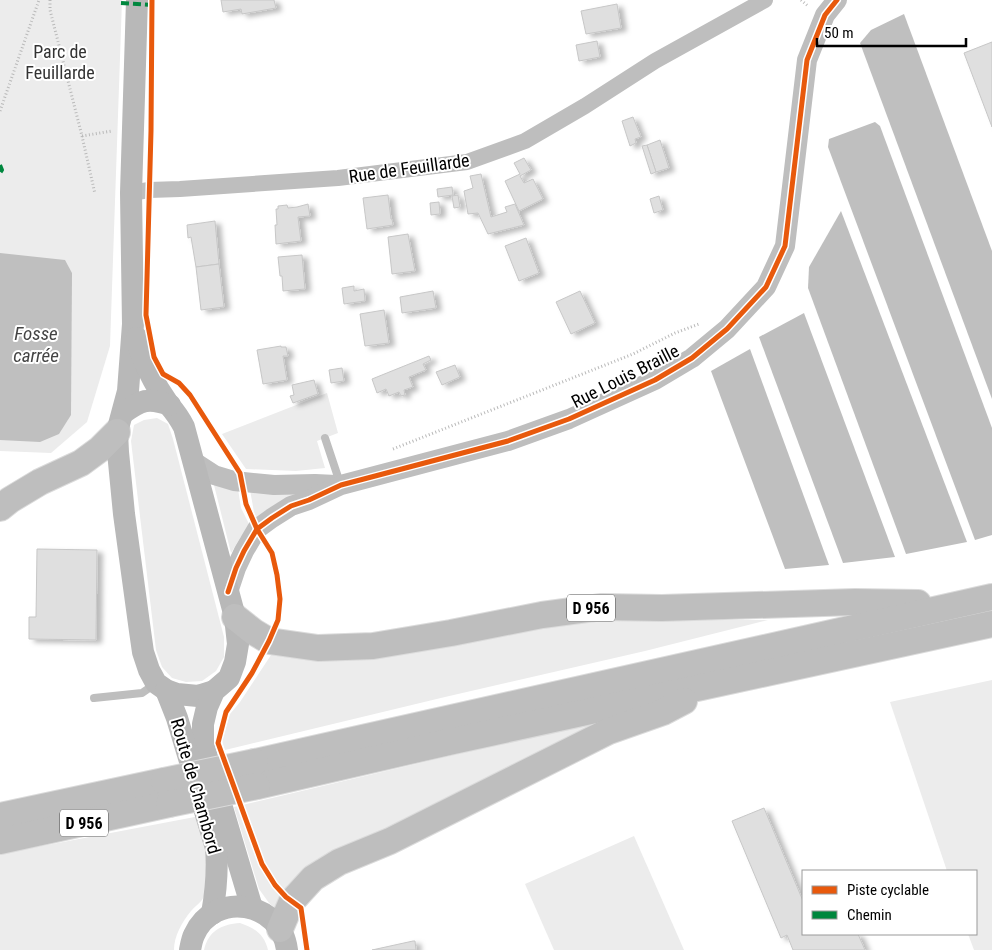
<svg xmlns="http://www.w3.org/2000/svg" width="992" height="950" font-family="'Roboto Condensed',sans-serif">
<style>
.green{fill:#ececec}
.water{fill:#bfbfbf}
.building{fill:#dfdfdf;stroke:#c7c7c7;filter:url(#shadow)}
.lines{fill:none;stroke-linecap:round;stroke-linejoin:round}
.trunk-casing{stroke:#dbdbdb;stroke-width:28}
.path{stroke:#b9b9b9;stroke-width:3;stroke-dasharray:1 2.5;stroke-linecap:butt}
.service{stroke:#bebebe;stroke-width:8}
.minor{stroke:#bebebe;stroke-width:16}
.tertiary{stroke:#bebebe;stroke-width:20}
.secondary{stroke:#b8b8b8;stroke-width:22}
.trunk{stroke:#bebebe;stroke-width:26}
.trunk-bridge-casing{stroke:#dbdbdb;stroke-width:28;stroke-linecap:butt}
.trunk-bridge{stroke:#bebebe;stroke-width:26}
.quiet{stroke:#00873e;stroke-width:4;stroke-dasharray:8 4;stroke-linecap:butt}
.cycleway-casing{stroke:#fff;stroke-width:8}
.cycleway{stroke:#e8590c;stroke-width:5}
.labels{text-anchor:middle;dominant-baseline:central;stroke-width:4;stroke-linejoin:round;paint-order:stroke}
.shield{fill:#fff;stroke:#4c4c4c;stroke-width:1}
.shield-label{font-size:16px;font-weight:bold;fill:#000}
.park-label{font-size:18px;fill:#333;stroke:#fff}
.street-label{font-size:18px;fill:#000;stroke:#fff}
.water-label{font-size:19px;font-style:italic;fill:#444;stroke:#fff}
</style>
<defs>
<filter id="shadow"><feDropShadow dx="5.5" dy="3" stdDeviation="2.5" flood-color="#0004"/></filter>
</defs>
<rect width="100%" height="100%" fill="#fff"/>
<g class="green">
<path d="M0,0H122L110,346L87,422L51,453L0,451Z"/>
<path d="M327,393L338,433L317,441L325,468L296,471L246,469L222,434Z"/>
<path d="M157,418L168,424L173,439L224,637V657L216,671L202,681L186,682L172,678L162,667L156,650L131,441L134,425L144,420Z"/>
<path d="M213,481L238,489L241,508L250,526L240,538L231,553Z"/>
<path d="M250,490L301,492L257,519L254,512Z"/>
<path d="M630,619L768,620L645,651L445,697L225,750L222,741L230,714L240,702L273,652L534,627Z"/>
<path d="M992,680V950H974L968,934H976V871H947L890,702Z"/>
<path d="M606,719L277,910L269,903L259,889L234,807Z"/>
<path d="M200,816C205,842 218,875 202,900C199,904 194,907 191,911C182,922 174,936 174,950H0V854Z"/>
<path d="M634,836L684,950H554L525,884Z"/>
<path d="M240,923C255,928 264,934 268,950H204C208,931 222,924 240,923Z"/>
</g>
<g class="water">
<path d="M904,14L992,251V399L860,43L871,30Z"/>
<path d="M875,122L880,126L992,428V535L975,540L828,147L829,139Z"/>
<path d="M841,211L967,542L906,554L808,288L809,267Z"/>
<path d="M0,253L65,260L72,273L71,415L59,434L40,442L0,440Z"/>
<path d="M804,313L895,557L843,563L759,337Z"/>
<path d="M750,349L829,565L785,569L711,371Z"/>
</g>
<g class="building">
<path d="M221,0H274L276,8L242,14L241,9L223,12Z"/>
<path d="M617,4L621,28L586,34L581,11Z"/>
<path d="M597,41L600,57L579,61L576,45Z"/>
<path d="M992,42V127L964,53Z"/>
<path d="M633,117L641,137L635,139L636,143L630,146L622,121Z"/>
<path d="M660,140L669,168L656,172L647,145Z"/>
<path d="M647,145L656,172L651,174L642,146Z"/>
<path d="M524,158L531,170L520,176L524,183L533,179L543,199L519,211L505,181L520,174L514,163Z"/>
<path d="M481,174L491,217L507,212L505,207L515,204L524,225L488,234L478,213L468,214L464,191L473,188L470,176Z"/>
<path d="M452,187L453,195L438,197L437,189Z"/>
<path d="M388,195L391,219H392L393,225L367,229L363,198Z"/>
<path d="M458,195L460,207L454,208L452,196Z"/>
<path d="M659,196L663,210L654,213L650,199Z"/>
<path d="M439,202L440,214L431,215L430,203Z"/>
<path d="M308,204L310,216L298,217L301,241L276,244L275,225H277L276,209H278V206L287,205L288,208L297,207Z"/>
<path d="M215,221L219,264L196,267L191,237L188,238L187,225Z"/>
<path d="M408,234L415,271L392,274L388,237Z"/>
<path d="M526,238L539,273L519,281L505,246Z"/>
<path d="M302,255L305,289L283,291L282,276H280L278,257Z"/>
<path d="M219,264L224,307L201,310L196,267Z"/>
<path d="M354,286V291L364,289L365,301L344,304L342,288Z"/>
<path d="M433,291L436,308L402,313L400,297Z"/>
<path d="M580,291L595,323L571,334L556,302Z"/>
<path d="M384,310L389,343L365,346L360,314Z"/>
<path d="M281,346V347H286L288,356H283L287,380L263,384L257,350Z"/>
<path d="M429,356L431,360L423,364L426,370L409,377L413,387L404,390L405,395L401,396L399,392L389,396L386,389L377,393L372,379Z"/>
<path d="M455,365L460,377L442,385L436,372Z"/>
<path d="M342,368L344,381L331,383L329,370Z"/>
<path d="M314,380L318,394L293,403L290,396L294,395L292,385Z"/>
<path d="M37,549L97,550L96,640L29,639V617H36Z"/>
<path d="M764,808L803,901V934H858L865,950H793L787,935L781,938L732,821Z"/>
<path d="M413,941H415L416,950H372Z"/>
</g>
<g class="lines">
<defs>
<g id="trunk">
<path d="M0,508L10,500L40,482L81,463L100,449L117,432"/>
<path d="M235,617L254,632L269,641L318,648L373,646L451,633L542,615L602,607L662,608L855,602L918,603"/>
<path d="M255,762L992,597"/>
<path d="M257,786L453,741L992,624"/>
<path d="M0,816L164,781"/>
<path d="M0,841L169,804"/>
<path d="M280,929L292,901L313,878L339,862L390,841L609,731L663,712L684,701"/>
</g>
</defs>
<use href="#trunk" class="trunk-casing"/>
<g class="path">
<path d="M50,0V10L82,136L95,194"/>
<path d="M801,0L808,6"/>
<path d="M0,111L39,0"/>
<path d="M82,136L112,131"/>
<path d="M393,449L633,354L675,333L699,324"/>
</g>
<g class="service">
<path d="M325,438L340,483"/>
<path d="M94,698L142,693L155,684"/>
</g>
<path class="minor" d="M131,193L149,190L180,189L338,178L467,162L525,141L585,106L655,61L765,0"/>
<g class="tertiary">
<path d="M194,462L214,475L234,481L274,485L315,484L336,485"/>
<path d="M228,592L236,568L244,551L257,529L272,518L291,506L309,500L341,485L508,441L569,419L655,380L692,358L727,329L766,287L785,246L807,60L825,15L837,0"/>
</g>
<g class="secondary">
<path d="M137,0L131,193L133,324L128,391L117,432L118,452L124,514L140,631L143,652L149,670L156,683L166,690L177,694L198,696L214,691"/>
<path d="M137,338C143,362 154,384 169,405C175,412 180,419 184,427L235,617L238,644L235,662L229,678L214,691L207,707L203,724V744L252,908"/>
<path d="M123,413C141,400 148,397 170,405"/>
<path d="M166,690L177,718L216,848C218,871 216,891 212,914"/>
<path d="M190,950C191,945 192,939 194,935C214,890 281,901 287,950"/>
</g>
<use href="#trunk" class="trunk"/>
<defs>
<g id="trunk-bridge">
<path d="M164,781L255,762"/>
<path d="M169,804L257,786"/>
</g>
</defs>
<use href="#trunk-bridge" class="trunk-bridge-casing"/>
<use href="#trunk-bridge" class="trunk-bridge"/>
<g class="quiet">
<path d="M121,3L152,5"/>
<path d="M0,165L2,170L0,173"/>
</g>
<defs>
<g id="cycleway">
<path d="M152,0L151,131L146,315L154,357L163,374L179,383L190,395L240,473L246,504L257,529L272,553L277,575L280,599L278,620L269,641L252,673L226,712L218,743L262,864L275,885L286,897L301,908L307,950"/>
<path d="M228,592L236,568L244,551L257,529L272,518L291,506L309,500L341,485L508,441L569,419L655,380L692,358L727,329L766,287L785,246L807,60L825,15L837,0"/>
</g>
</defs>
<use href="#cycleway" class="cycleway-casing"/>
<use href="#cycleway" class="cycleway"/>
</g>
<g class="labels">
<g class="shield">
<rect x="567" y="594.5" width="48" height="27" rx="4"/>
<rect x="60" y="809.5" width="48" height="27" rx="4"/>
</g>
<g class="shield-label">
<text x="591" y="608">D 956</text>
<text x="84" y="823">D 956</text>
</g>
<g class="park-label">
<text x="60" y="51">Parc de<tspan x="60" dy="21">Feuillarde</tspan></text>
</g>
<g class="street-label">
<text transform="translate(409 168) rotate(-8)">Rue de Feuillarde</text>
<text transform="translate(625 376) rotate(-27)">Rue Louis Braille</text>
<text transform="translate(196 786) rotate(74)">Route de Chambord</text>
</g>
<g class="water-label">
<text x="36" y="333">Fosse<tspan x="36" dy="22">carrée</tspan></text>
</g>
</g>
<rect x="802" y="870" width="175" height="65" fill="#ffffff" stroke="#999999"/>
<rect x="812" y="886" width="25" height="8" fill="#e8590c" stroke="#999999"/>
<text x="847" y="895" font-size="15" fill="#000000">Piste cyclable</text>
<rect x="812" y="911" width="25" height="8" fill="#00873e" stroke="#999999"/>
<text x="847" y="920" font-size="15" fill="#000000">Chemin</text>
<path d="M817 38v8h149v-8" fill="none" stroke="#000000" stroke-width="2.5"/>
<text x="824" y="38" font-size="15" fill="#000000" stroke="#ffffff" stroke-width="4" paint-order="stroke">50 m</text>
</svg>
